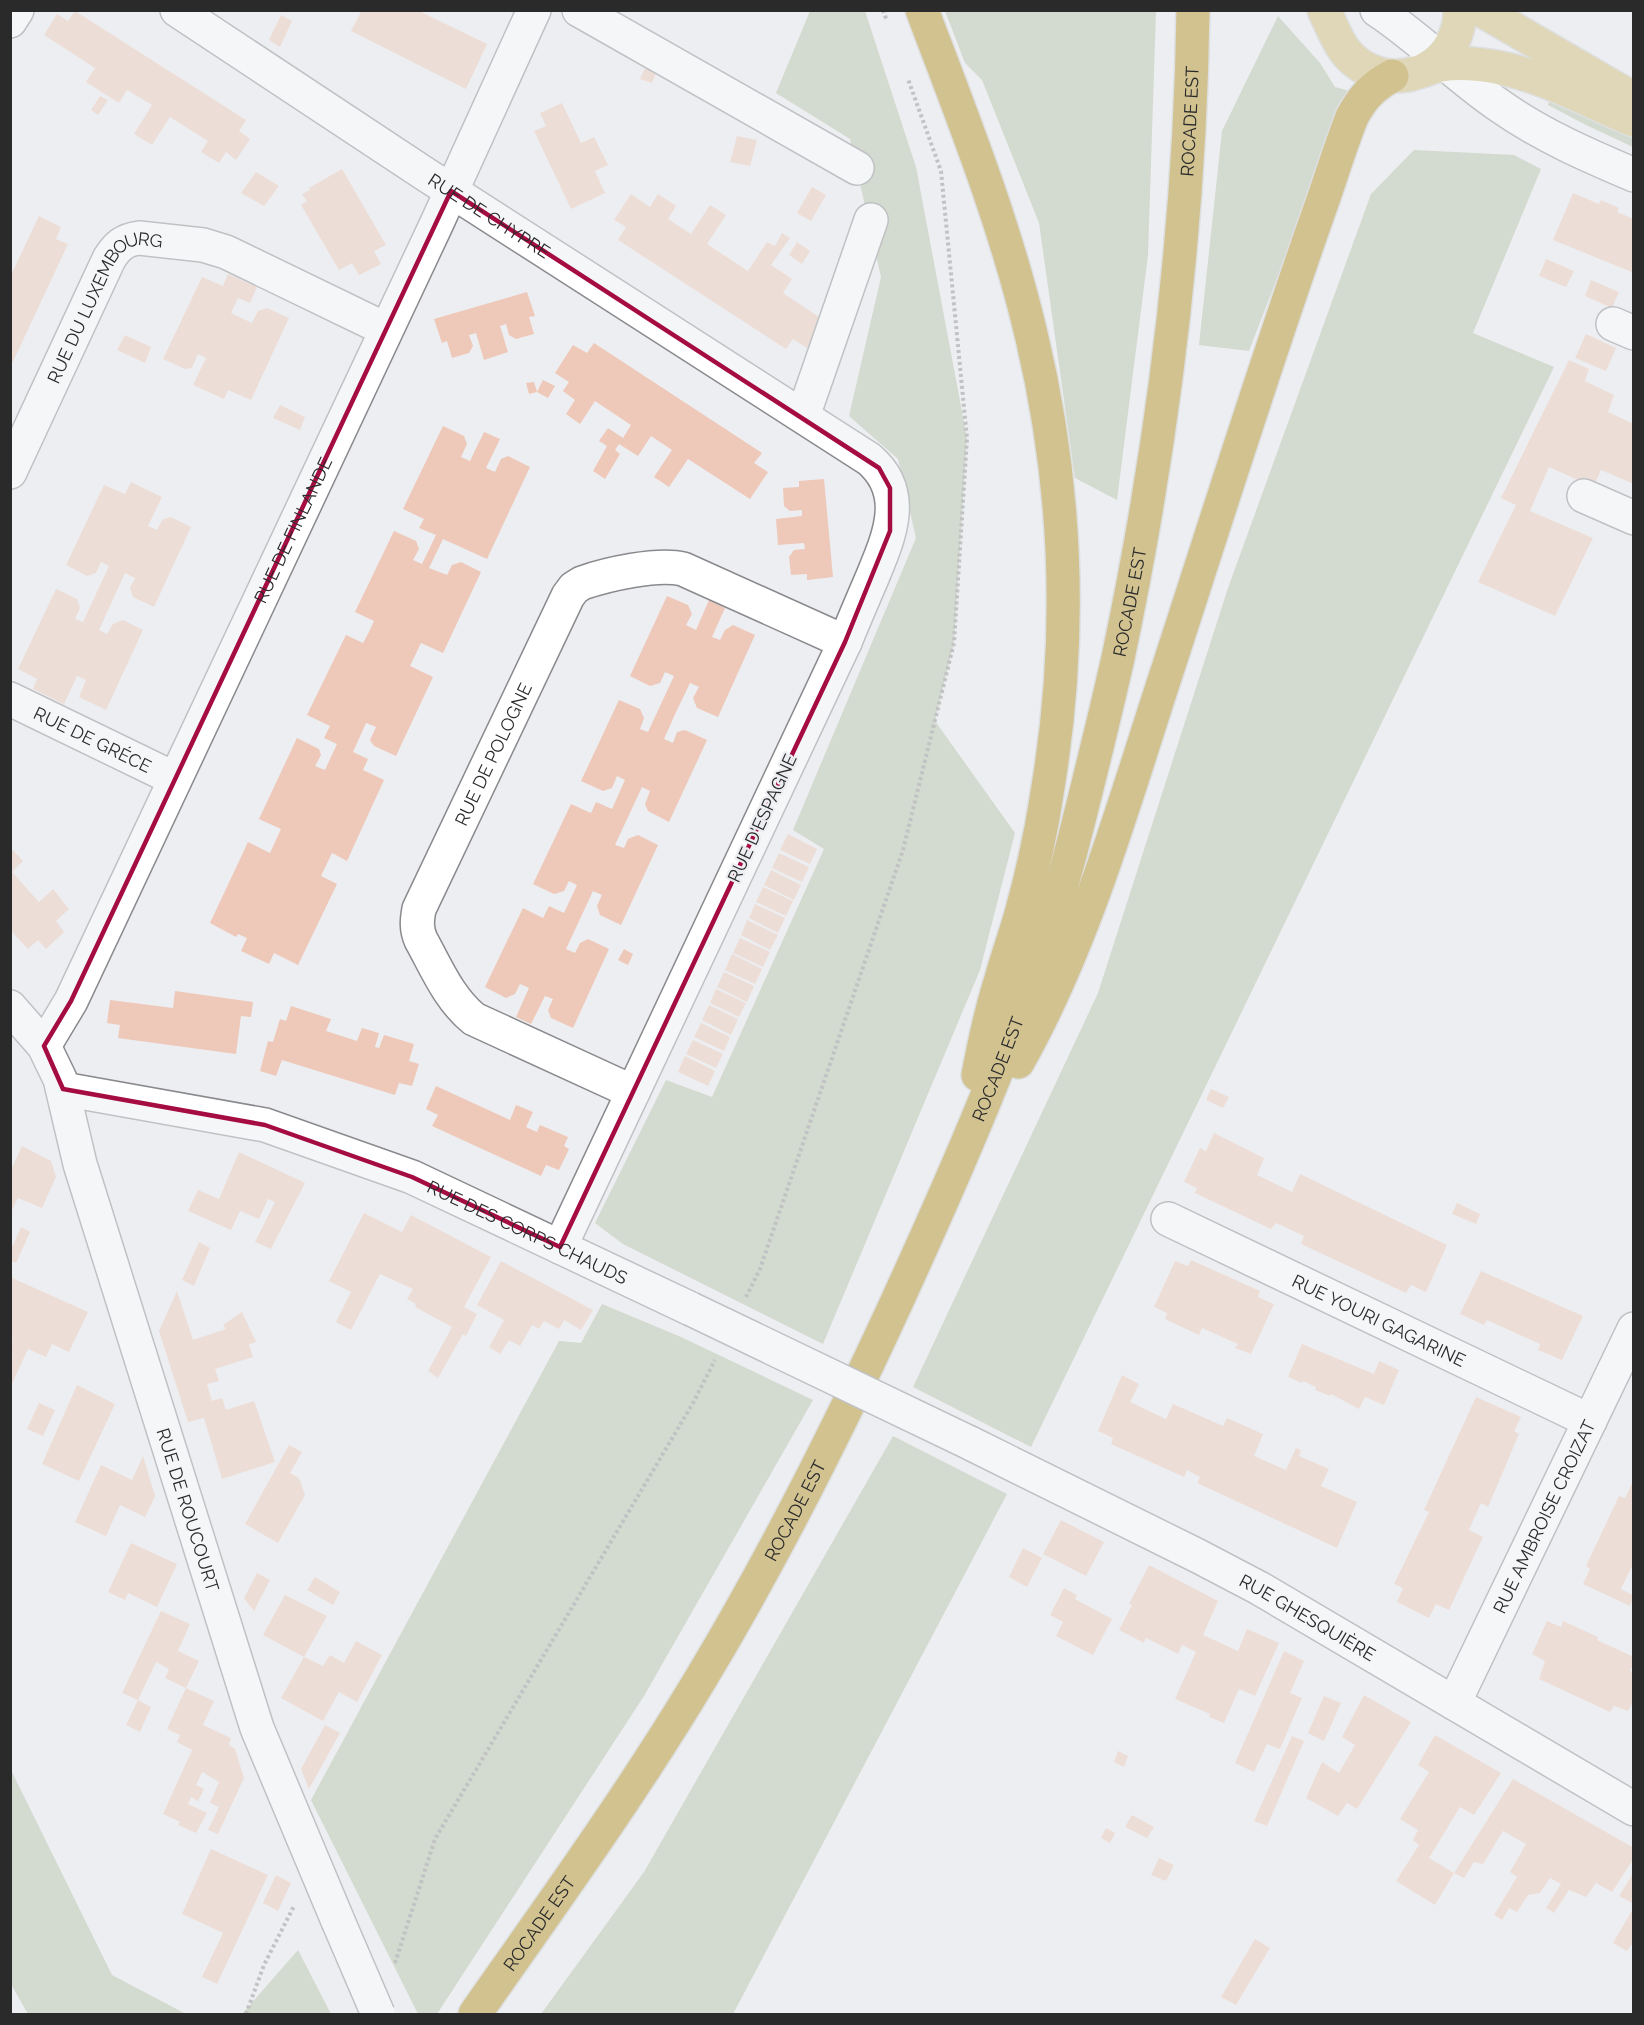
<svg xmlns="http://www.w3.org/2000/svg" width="1644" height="2025" font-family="Raleway,sans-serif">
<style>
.green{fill:#b4c0a6}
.building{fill:#eec8b9}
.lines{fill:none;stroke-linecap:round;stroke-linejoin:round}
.minor-casing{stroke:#8a8a8e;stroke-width:36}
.major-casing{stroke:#ccc;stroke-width:36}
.highway-casing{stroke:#ccc;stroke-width:36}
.path{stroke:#8b8c8e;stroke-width:4;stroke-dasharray:3 3;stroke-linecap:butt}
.minor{stroke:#fff;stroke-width:33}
.major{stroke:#d0bb77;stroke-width:33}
.highway{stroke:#b08d1c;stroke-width:33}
.minor-bridge-casing{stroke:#8a8a8e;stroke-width:36;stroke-linecap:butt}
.minor-bridge{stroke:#fff;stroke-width:33}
.marked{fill:none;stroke:#a50c41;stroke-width:4.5;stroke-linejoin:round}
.labels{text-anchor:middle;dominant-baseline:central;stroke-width:4.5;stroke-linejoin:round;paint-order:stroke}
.street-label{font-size:18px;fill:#2a2a2b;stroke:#edeef1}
</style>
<rect width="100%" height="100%" fill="#edeef1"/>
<g class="green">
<path d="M810,11H865L916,167L967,438L954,643L935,721L1015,833L980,970L823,1344L623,1244L595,1223L666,1080L712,1097L824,849L793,830L916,538L898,459L849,416L881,277L850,139L776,93Z"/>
<path d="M945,11H1156L1148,255L1117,500L1075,478L1039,223L982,80L965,63Z"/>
<path d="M1278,16L1320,63L1335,87L1349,91L1249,351L1199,345L1222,131Z"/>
<path d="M1551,97L1633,133V147L1586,125L1548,105Z"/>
<path d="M1414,150L1514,155L1541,169L1473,333L1554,367L1031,1447L913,1387L1098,993L1228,588L1371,194Z"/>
<path d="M602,1304L681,1337L813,1400L644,1696L437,2014H418L311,1800L559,1341L581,1343Z"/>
<path d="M893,1436L1007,1494L733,2014H541L644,1872Z"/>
<path d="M10,1768L112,1975L186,2014H28L11,1984Z"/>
<path d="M298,1950L331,2014H242Z"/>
</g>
<g class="building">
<path d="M362,10H417L487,44L466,89L351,31Z"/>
<path d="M75,11L246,120L239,131L250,139L236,160L226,152L219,163L201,152L208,141L170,117L152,145L134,134L152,105L127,90L119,103L86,82L95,68L44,35L57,14L68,21Z"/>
<path d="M281,15L292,21L280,47L269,40Z"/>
<path d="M645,68L656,73L652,83L640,79Z"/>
<path d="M100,96L108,100L98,115L91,110Z"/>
<path d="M562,103L581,143L594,137L608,165L595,171L605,193L571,209L534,131L546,126L540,113Z"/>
<path d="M737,136L757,140L750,166L730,162Z"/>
<path d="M342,169L386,245L374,251L381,264L359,275L352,263L339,270L301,205L307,201L302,194L310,190L309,188Z"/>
<path d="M256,172L279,186L264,206L241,193Z"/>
<path d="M812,187L826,195L811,221L797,213Z"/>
<path d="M1573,193L1599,204L1601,200L1619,208L1617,212L1634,219V273L1553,240Z"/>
<path d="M631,194L650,207L658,194L676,206L668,219L691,234L710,205L726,215L707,244L748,271L767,242L775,246L782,233L790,238L771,265L792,279L783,293L825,321L807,348L793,339L786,349L618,240L626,227L614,220Z"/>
<path d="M39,216L61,227L56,239L68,244L10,368V277Z"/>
<path d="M797,242L810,251L802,264L789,255Z"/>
<path d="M1546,259L1574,271L1566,287L1539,276Z"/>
<path d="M228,274L257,287L250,303L238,298L231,313L252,323L258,311L267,308L289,318L251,400L228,390L224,399L193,385L206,358L198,354L192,368L185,369L163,359L202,277L223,286Z"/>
<path d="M1591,280L1619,292L1612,308L1585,296Z"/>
<path d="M527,292L535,316L529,317L534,334L516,339L509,335L506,324L500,326L508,352L484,360L476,333L469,335L473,346L469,353L452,358L447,341L442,343L434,319Z"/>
<path d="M1586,334L1616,348L1606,371L1575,358Z"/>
<path d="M125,335L151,347L145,363L117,350Z"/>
<path d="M594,343L762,453L754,463L768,472L750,499L688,459L669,487L654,477L672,450L651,436L638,456L619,444L615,450L620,454L605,479L593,471L607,446L599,441L608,428L623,438L631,425L595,401L580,424L566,414L575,400L563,391L569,382L555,373L573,345L587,353Z"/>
<path d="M1569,360L1589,369L1585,381L1614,395L1608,412L1634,424V484L1601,470L1596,481L1589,485L1549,467L1530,511L1593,538L1555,616L1478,582L1516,505L1501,498Z"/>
<path d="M543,380L555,386L548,398L537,392Z"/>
<path d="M534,382L537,392L529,394L526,383Z"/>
<path d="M280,405L305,417L300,430L273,418Z"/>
<path d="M443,426L464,436L467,444L461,457L470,461L484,432L500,439L486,468L495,472L501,459L508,456L530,467L487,559L443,539L429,568L447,575L452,565L461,562L481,572L443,653L421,643L410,666L433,677L396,756L374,746L370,740L376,727L366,723L353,752L368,759L363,770L384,780L347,861L332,853L321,876L337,884L298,965L274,953L269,964L241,951L247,938L238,934L236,937L210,923L248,842L270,853L281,829L259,819L297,738L319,749L321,755L315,766L325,770L337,744L324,738L330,726L307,715L346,635L363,643L369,632L374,621L355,612L394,531L416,541L419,549L413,560L422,564L436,535L419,528L424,519L403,509Z"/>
<path d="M824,479L833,577L807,580V574L791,575L789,557L794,550L805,549L804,543L778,545L776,519L802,516V510L790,511L784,506L783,488L799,487V481Z"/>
<path d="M131,482L162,497L148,526L157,530L162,520L171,517L191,527L154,607L133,597L130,588L135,578L125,573L99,630L107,634L113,624L123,620L143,630L106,710L79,697L86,680L77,676L64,704L33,689L37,679L18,669L56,589L77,599L80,608L75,619L83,622L109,566L101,562L96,573L87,576L66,565L104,485L125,494Z"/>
<path d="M667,596L688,605L692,614L686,625L696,630L709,600L725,608L712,637L720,640L725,630L733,625L755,635L718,717L697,708L693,698L699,687L690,683L676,712L664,739L673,743L677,732L685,730L707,740L669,822L648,811L645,804L650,791L642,787L615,845L624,848L628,839L638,835L658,845L621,925L600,915L597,906L602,895L593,891L566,949L575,953L580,943L588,939L609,949L573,1028L551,1018L548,1010L553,999L545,996L531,1024L516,1017L529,988L520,984L515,994L506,998L485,987L523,908L543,918L549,906L564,913L577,885L569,881L564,891L554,894L533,884L571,804L591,813L596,802L612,809L625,780L617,776L612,788L603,791L581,781L619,700L640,709L644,718L640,729L648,732L674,676L665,672L660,683L650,686L630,676Z"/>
<path d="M788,834L817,849L810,864L780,850Z"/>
<path d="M10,847L23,861L12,872L39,902L53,889L69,909L56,921L64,932L46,949L38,940L28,949L10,930Z"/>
<path d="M779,853L809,867L802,882L772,868Z"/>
<path d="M771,870L801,885L794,900L764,885Z"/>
<path d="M763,887L793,901L786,916L756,902Z"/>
<path d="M755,904L785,918L778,933L749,918Z"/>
<path d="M747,920L778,935L770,950L741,935Z"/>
<path d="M740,938L770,952L763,967L733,953Z"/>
<path d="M624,949L633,954L628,965L618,960Z"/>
<path d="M732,954L762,969L755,984L725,970Z"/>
<path d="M724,972L754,986L747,1002L717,987Z"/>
<path d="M716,989L746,1003L739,1017L710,1003Z"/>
<path d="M175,991L253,1002L251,1017L241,1016L236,1054L118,1038L120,1025L107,1023L110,1000L173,1008Z"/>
<path d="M709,1005L738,1019L731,1035L702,1020Z"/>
<path d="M291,1006L331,1019L326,1031L357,1041L362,1028L379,1033L375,1047L379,1048L384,1035L414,1044L409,1061L419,1064L412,1086L399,1083L395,1095L282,1060L276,1076L260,1071L268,1041L273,1042L280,1019L286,1021Z"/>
<path d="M701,1023L730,1037L724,1051L694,1037Z"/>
<path d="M693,1040L723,1054L716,1068L686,1054Z"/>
<path d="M685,1056L715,1071L708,1086L678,1072Z"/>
<path d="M436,1086L510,1120L516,1105L533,1112L526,1127L537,1132L540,1125L568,1137L564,1146L569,1149L559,1170L546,1165L541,1176L432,1126L438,1115L426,1109Z"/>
<path d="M1211,1089L1229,1097L1223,1108L1206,1100Z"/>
<path d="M1214,1133L1264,1158L1257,1175L1292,1192L1300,1174L1447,1245L1426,1292L1411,1285L1406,1293L1301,1244L1304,1236L1276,1223L1271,1229L1195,1193L1197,1188L1184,1182L1200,1148L1206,1151Z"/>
<path d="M22,1146L51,1161L56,1177L42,1208L18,1198L10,1214V1172Z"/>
<path d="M239,1152L305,1183L271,1249L255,1242L275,1202L268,1199L259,1219L240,1211L231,1230L188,1211L198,1190L219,1199Z"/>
<path d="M1457,1203L1480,1214L1476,1224L1452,1214Z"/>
<path d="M364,1213L402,1232L411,1215L491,1257L464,1307L477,1314L466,1336L463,1334L438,1378L428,1371L452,1327L415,1307L416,1304L407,1299L413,1289L380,1274L351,1330L336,1322L351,1292L329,1281Z"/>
<path d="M21,1227L30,1232L16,1263L10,1260V1244L13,1245Z"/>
<path d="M199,1242L210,1248L194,1286L182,1280Z"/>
<path d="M1191,1260L1260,1291L1258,1297L1274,1304L1251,1354L1235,1348L1238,1344L1202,1328L1199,1335L1165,1319L1167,1313L1154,1307L1175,1261L1188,1266Z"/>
<path d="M501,1261L593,1310L581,1330L564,1320L559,1329L544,1321L539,1329L532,1325L520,1346L509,1340L500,1354L489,1347L504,1320L477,1305Z"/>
<path d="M1481,1271L1583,1316L1562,1360L1538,1350L1540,1344L1487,1320L1484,1325L1460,1314Z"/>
<path d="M10,1277L88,1312L69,1352L52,1344L46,1357L28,1349L10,1388V1358L13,1353L10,1352V1346L13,1340L10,1339Z"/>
<path d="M177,1291L193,1340L226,1329L223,1325L242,1312L256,1342L249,1344L253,1357L215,1369L219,1381L207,1384L212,1401L222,1398L226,1410L254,1401L275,1462L222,1479L204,1418L188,1422L159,1331Z"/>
<path d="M1302,1344L1374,1374L1379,1361L1399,1370L1384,1405L1365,1397L1359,1409L1331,1394L1330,1396L1315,1390L1316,1387L1303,1381L1302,1383L1288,1377Z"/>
<path d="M1122,1375L1139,1384L1130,1402L1166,1419L1173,1404L1223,1426L1227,1418L1263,1434L1254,1456L1286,1470L1296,1448L1301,1450L1299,1456L1329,1469L1321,1486L1357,1502L1337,1548L1197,1483L1200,1477L1187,1470L1184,1477L1111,1444L1113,1438L1098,1431Z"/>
<path d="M77,1385L115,1404L79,1481L42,1464Z"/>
<path d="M1476,1397L1521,1417L1514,1431L1519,1434L1488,1507L1481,1503L1469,1530L1483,1537L1449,1610L1436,1604L1429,1618L1397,1602L1403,1588L1394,1584L1429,1512L1424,1510Z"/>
<path d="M39,1403L55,1410L43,1436L27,1429Z"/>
<path d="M289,1445L302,1452L290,1473L299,1478L305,1495L278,1543L245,1524Z"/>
<path d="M143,1456L155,1496L145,1517L120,1505L106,1536L75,1522L101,1465L132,1480Z"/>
<path d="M1634,1479V1562L1621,1589L1634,1596L1630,1606L1583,1584L1590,1569L1586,1566L1619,1496L1625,1498Z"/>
<path d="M1061,1520L1104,1542L1086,1576L1043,1554Z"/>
<path d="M131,1543L177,1564L157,1607L128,1593L125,1600L108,1592Z"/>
<path d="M1023,1548L1042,1558L1027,1587L1009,1577Z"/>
<path d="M1149,1565L1218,1601L1203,1635L1238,1651L1247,1629L1279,1643L1255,1696L1239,1689L1224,1723L1209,1717L1210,1714L1175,1699L1196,1652L1182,1645L1178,1654L1146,1638L1144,1643L1119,1630L1132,1605L1129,1604Z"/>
<path d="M257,1573L270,1580L254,1611L244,1598Z"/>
<path d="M315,1577L340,1592L333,1605L307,1590Z"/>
<path d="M1064,1588L1077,1595L1075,1599L1112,1619L1093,1655L1056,1636L1063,1622L1050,1615Z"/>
<path d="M285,1595L327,1616L304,1657L263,1635Z"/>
<path d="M161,1611L190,1624L178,1651L199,1661L186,1688L165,1678L169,1669L156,1662L138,1700L122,1693Z"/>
<path d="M1547,1621L1561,1627L1563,1621L1598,1637L1597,1640L1634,1657V1664L1630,1671L1634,1672V1700L1628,1711L1614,1706L1610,1712L1539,1679L1545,1661L1532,1654Z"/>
<path d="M356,1641L382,1655L357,1702L339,1692L323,1721L281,1698L304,1657L323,1666L330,1655L344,1663Z"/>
<path d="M1284,1651L1304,1661L1290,1693L1302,1698L1280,1749L1267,1744L1254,1772L1235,1763Z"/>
<path d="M186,1688L214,1701L203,1725L231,1738L229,1745L235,1749L244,1778L218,1834L208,1830L219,1807L210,1803L219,1782L202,1772L196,1785L204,1789L198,1801L191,1797L188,1804L207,1813L196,1833L178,1825L180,1822L163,1814L192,1750L177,1742L180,1735L167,1729Z"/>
<path d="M1364,1695L1411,1722L1357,1809L1347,1803L1338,1816L1306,1798L1322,1762L1339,1773L1355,1745L1342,1737Z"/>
<path d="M1324,1696L1341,1703L1324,1741L1308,1733Z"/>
<path d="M138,1700L151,1707L140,1732L126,1725Z"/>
<path d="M325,1725L340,1733L309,1789L301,1769Z"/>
<path d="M1435,1735L1501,1773L1474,1815L1460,1807L1429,1858L1454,1873L1513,1779L1634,1848V1858L1612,1892L1596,1883L1586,1897L1569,1890L1554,1913L1546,1908L1561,1884L1550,1878L1540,1893L1528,1895L1517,1912L1509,1908L1502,1920L1494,1915L1517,1877L1510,1872L1526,1844L1503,1831L1483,1864L1474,1862L1464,1878L1454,1873L1435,1905L1396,1881L1419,1845L1413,1840L1418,1830L1400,1819L1429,1772L1418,1765Z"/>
<path d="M1292,1736L1304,1741L1267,1826L1254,1821Z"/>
<path d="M1118,1751L1128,1756L1124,1767L1114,1762Z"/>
<path d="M1132,1815L1154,1827L1147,1838L1125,1827Z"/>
<path d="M1106,1828L1115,1833L1110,1843L1101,1838Z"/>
<path d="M211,1849L268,1875L217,1984L202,1977L223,1933L182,1914Z"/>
<path d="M1159,1858L1174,1865L1166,1881L1151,1875Z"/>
<path d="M1634,1872V1904L1619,1896Z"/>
<path d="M276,1875L291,1883L278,1911L263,1903Z"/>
<path d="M1634,1907V1941L1627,1951L1613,1943Z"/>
<path d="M1255,1939L1270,1948L1236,2005L1221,1997Z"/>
</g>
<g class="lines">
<defs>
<g id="minor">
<path id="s1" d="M177,10L425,174L869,459C909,493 889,537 872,578C863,599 854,620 845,642L560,1247"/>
<path d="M579,10L857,168"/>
<path d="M1377,10C1421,39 1457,77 1500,106C1541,135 1587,155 1634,175"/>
<path d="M10,21L17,10"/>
<path d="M1613,324L1634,333"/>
<path d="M803,416L871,220"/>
<path id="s2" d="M10,472L109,259C117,246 124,240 139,238L203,245L226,252L385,329"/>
<path d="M1584,496L1634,518"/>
<path id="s3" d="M10,699L175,779"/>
<path id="s4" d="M10,1007L44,1046L60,1079L80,1164L257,1728L338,1921"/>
<path id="s5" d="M44,1046L71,1001L436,225L534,10"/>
<path id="s6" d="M63,1089L265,1125L412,1177L691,1309"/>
<path id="s7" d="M633,1092L474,1019C449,999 436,967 421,940C416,929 417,920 419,909L568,596L574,588L582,583C608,574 657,563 683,569L845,642"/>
<path id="s8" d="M1168,1219L1590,1421"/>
<path id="s9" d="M970,1443L1198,1556L1259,1588L1634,1809"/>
<path id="s10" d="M1454,1703L1634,1329"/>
</g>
<g id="major">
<path d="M1324,10C1331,24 1336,39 1345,51C1361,72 1390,81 1415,73C1424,71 1432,67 1441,65C1461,62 1481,64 1501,68C1546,77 1590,102 1634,120"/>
<path d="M1481,10L1634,99"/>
<path d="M1426,69C1448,57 1460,35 1460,10"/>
</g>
<g id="highway">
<path d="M922,10C962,116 1005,223 1031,334C1067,483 1073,635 1048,787C1042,828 1033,870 1022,910C1016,933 1007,956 1001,979C991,1010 984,1043 978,1075"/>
<path d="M1018,1062C1081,951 1120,817 1159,696C1213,531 1264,366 1322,203C1332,174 1341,145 1352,117C1362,98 1373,86 1392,76"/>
<path id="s11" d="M475,2014C552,1904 631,1795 700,1680C782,1544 853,1400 918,1255C969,1142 1017,1029 1054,911C1064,880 1072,848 1080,816C1093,764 1106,711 1118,658C1163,445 1190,229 1193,10"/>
</g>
</defs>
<use href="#minor" class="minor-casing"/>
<use href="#major" class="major-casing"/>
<use href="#highway" class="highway-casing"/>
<g class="path">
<path d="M883,10L887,21"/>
<path d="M746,1297L760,1269L903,850L954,643L967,438L941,171L908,79"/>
<path d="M395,1963L435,1839L693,1403L715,1360"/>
<path d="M246,2014L264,1965L294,1906"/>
</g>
<use href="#minor" class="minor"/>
<use href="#major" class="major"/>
<use href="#highway" class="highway"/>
<defs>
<g id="minor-bridge">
<path d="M691,1309L970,1443"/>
<path d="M338,1921L378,2014"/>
</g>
</defs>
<use href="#minor-bridge" class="minor-bridge-casing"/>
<use href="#minor-bridge" class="minor-bridge"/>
</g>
<path d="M0 0H1644V2025H0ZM451,191L879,468L890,488V531L845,642L560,1247L412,1177L265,1125L63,1089L44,1046L71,1001Z" fill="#edeef1" fill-opacity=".55" fill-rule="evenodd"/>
<path class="marked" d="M451,191L879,468L890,488V531L845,642L560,1247L412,1177L265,1125L63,1089L44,1046L71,1001Z"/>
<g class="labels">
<g class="street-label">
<text stroke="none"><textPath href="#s11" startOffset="2054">ROCADE EST</textPath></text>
<text stroke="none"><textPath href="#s1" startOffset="374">RUE DE CHYPRE</textPath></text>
<text stroke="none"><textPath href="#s2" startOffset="198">RUE DU LUXEMBOURG</textPath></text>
<text stroke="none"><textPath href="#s5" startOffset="573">RUE DE FINLANDE</textPath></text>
<text stroke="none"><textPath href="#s11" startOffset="1569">ROCADE EST</textPath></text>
<text stroke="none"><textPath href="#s3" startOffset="92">RUE DE GRÉCE</textPath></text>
<text stroke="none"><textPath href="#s7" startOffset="474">RUE DE POLOGNE</textPath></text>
<text transform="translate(762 818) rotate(-65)">RUE D'ESPAGNE</text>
<text stroke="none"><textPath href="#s11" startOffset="1083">ROCADE EST</textPath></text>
<text stroke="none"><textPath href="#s6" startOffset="489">RUE DES CORPS CHAUDS</textPath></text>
<text stroke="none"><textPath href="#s8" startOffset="234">RUE YOURI GAGARINE</textPath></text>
<text stroke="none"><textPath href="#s4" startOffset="538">RUE DE ROUCOURT</textPath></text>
<text stroke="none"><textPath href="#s11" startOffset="597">ROCADE EST</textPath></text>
<text stroke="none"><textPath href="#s10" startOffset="207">RUE AMBROISE CROIZAT</textPath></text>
<text stroke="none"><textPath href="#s9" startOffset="380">RUE GHESQUIÈRE</textPath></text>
<text stroke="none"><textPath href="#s11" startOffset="111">ROCADE EST</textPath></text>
</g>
</g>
<rect width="1644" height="2025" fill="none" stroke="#2a2a2b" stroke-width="24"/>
</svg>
